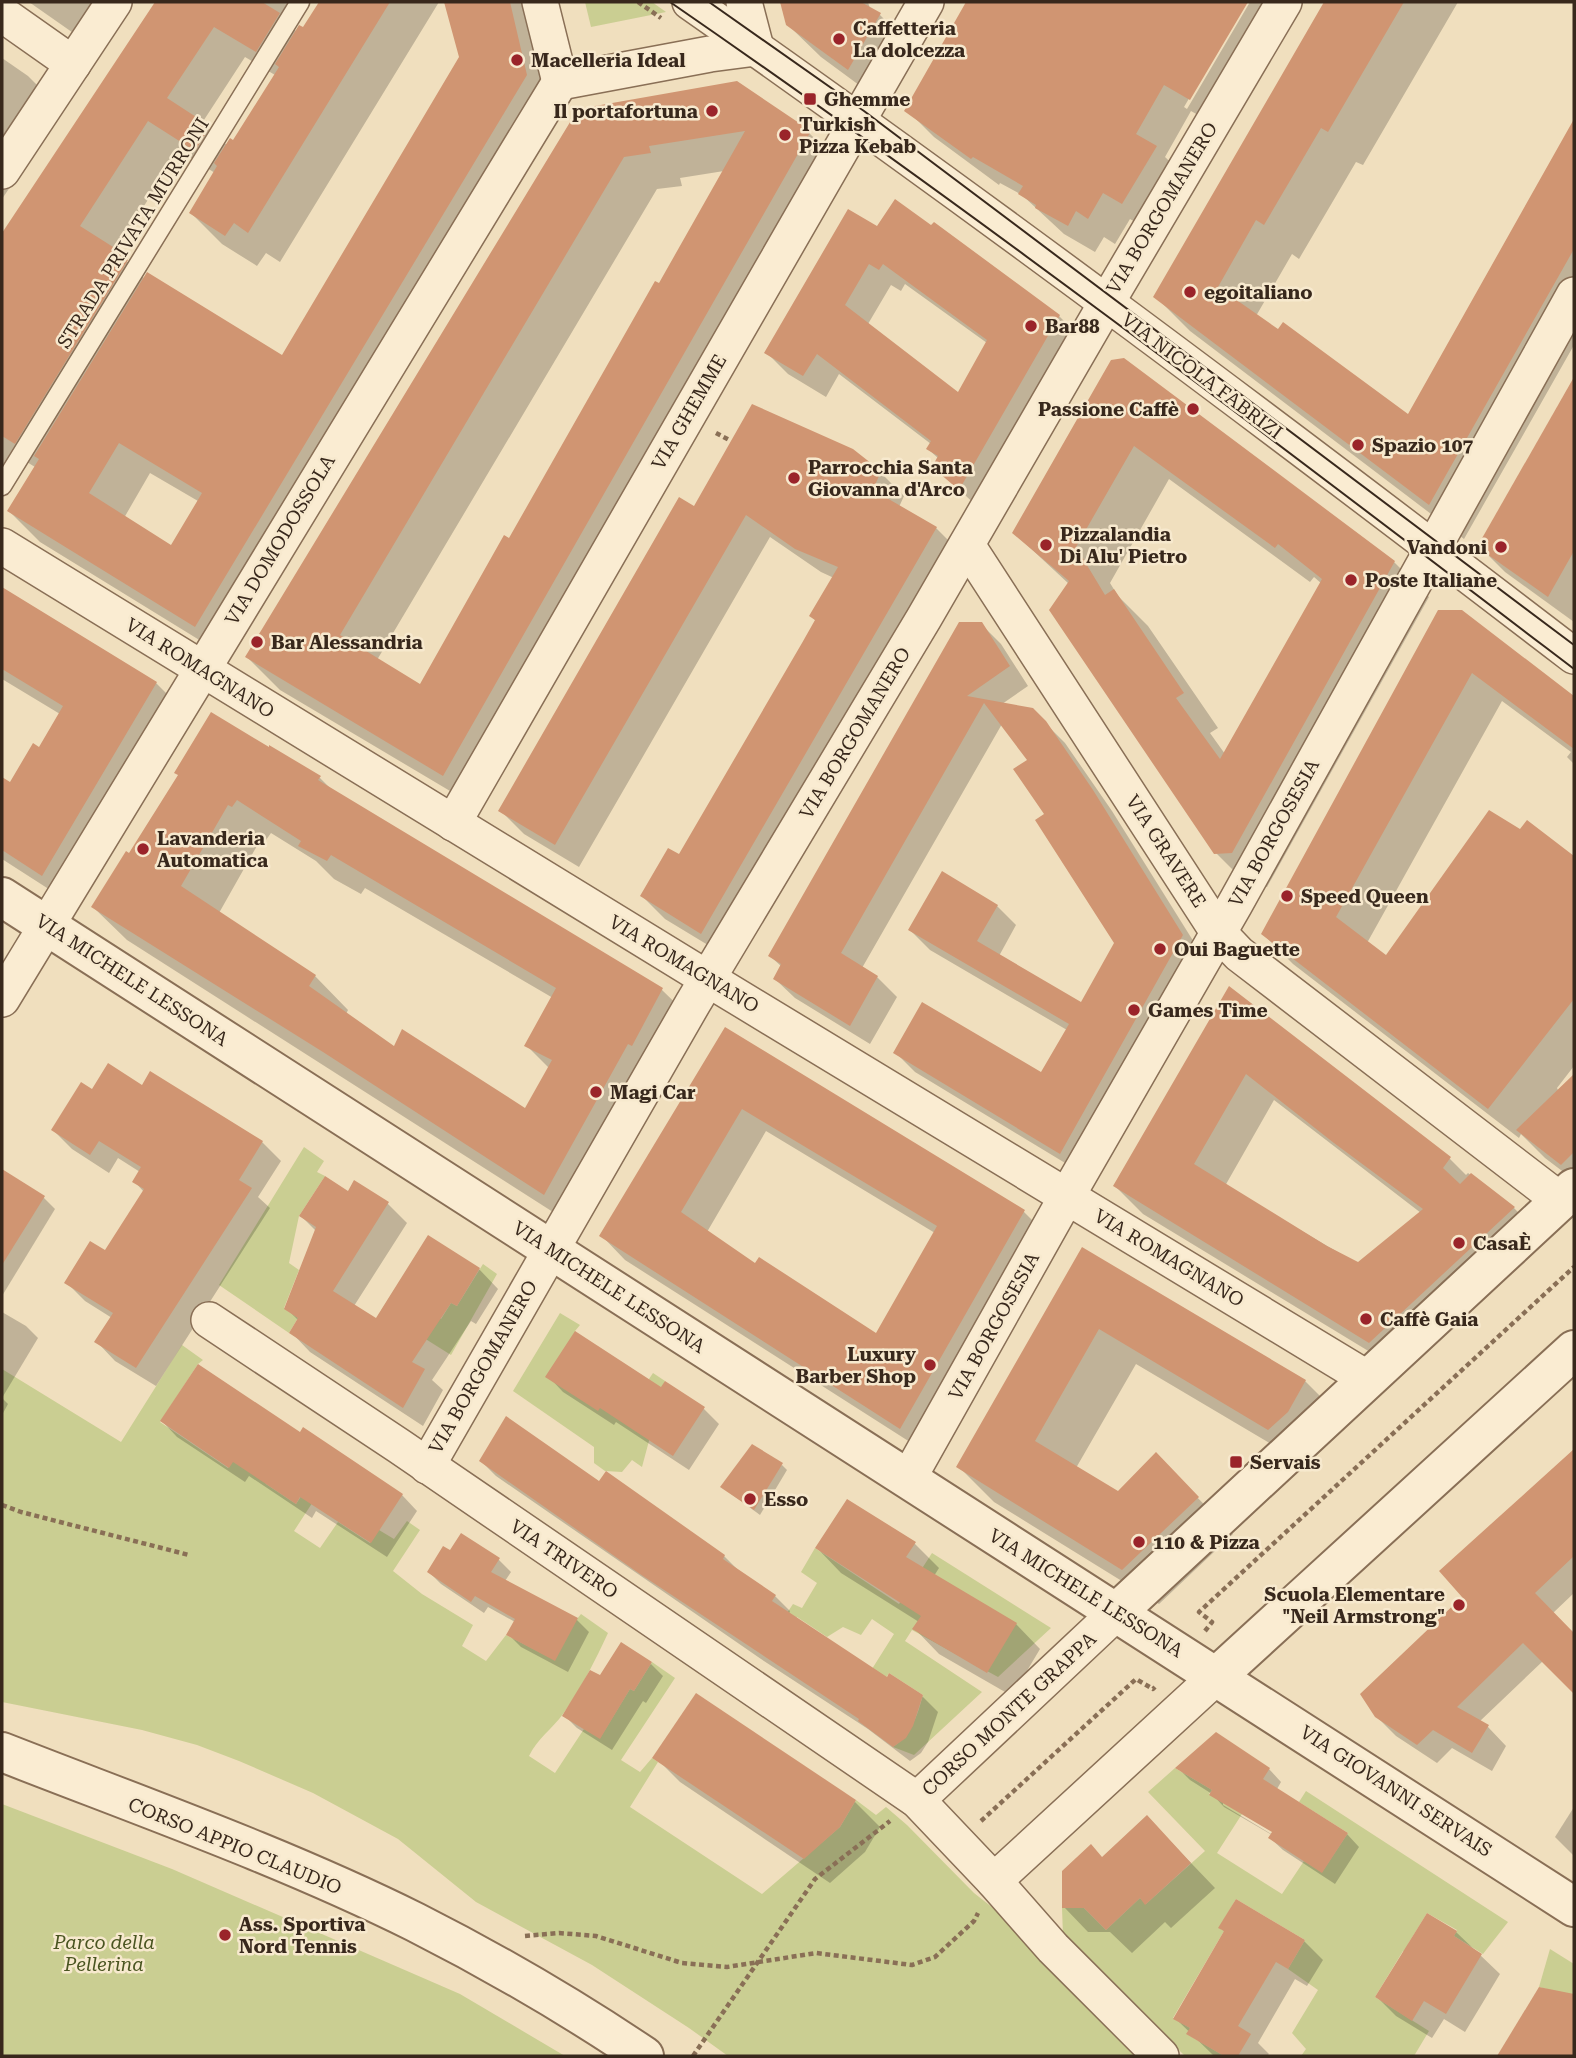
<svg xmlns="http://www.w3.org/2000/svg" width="1576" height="2058" font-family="'Roboto Serif',serif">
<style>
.green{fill:#cace92}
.shadow{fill:#0003;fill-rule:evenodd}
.building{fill:#d09572;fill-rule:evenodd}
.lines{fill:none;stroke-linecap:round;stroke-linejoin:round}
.service-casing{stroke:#896f56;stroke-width:21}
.minor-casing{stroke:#896f56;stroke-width:38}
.tertiary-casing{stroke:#896f56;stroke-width:42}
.path{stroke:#896f56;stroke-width:4.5;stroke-dasharray:5 3.5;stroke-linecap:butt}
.service{stroke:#faecd2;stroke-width:18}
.minor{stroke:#faecd2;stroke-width:35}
.tertiary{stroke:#faecd2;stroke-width:38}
.tram{stroke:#38281c;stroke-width:2}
.poi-dot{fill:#9a242a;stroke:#f7e9ce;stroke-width:2.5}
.labels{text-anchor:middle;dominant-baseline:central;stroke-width:5;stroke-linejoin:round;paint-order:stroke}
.poi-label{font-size:19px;font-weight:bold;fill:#38281c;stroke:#f7e9ce;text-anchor:start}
.street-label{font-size:19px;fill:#38281c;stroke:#f7e9ce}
.park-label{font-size:19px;font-style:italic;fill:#4a5521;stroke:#f7e9ce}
</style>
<rect width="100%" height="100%" fill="#f0dfbe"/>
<g class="green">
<path d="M585,2H652L666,12L591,27Z"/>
<path d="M304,1147L324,1161L317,1172L325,1176L299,1216L289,1263L299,1270L284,1308L298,1318L289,1333L219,1285Z"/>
<path d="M483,1264L497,1274L451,1355L381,1311L394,1290L441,1319L451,1303L457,1306Z"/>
<path d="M560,1313L580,1325L575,1331L614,1387L635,1400L653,1373L665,1381L642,1467L632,1460L622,1472L605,1471L594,1463V1447L513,1391Z"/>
<path d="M182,1345L203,1360L198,1364L160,1422L228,1468L245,1443L266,1484L296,1504L309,1484L320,1491L294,1531L320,1548L338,1522L370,1543L379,1530L394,1539L407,1521L420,1530L393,1571L422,1594L473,1625L462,1646L486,1661L506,1635L547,1656L581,1614L608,1633C595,1661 581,1689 563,1714C552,1729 537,1739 529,1756L555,1773L584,1729L600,1738L630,1689L634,1691L652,1662L675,1678L621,1760L640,1772L652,1758L658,1762L630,1807L762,1894L840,1827L856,1800L876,1815L886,1807L907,1825L974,1893L1007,1919L1143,2056H728L689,2028L592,1965L476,1902L398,1839L313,1793L239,1761L197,1745L142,1730L2,1702V1369L121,1442Z"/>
<path d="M815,1548L899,1604L932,1553L1051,1628L998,1677L912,1630L905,1641L982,1692L914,1755L893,1747C912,1734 917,1716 923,1695L889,1673L871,1702L860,1688L894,1634L872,1619L861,1635L843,1627L827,1637L797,1617L785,1635L787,1613L793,1604L802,1608L817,1583L801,1572Z"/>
<path d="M1175,1768L1212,1790L1209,1794L1242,1814L1217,1853L1282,1894L1304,1861L1322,1872L1348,1833L1299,1802L1306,1791L1508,1922L1483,1954L1454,1936L1457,1930L1427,1913L1408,1944L1410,1955L1403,1951L1375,1997L1429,2031L1414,2056H1301L1306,2049L1292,2033L1318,1990L1288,1969L1305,1940L1236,1899L1219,1928L1224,1931L1173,2018L1190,2028L1187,2034L1224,2056H1185L1063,1936L1062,1908H1084L1106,1930L1140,1898L1146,1904L1205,1851L1148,1792Z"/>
<path d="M2,1804L172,1869L460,1994L565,2056H2Z"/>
<path d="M1550,1949L1574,1964V1996L1539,1987Z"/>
</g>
<g class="shadow">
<path d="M29,2H117L89,44Z"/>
<path d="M156,2H290L281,16L297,32L304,30L321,2H439L280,262L266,253L257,266L222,244L191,213L215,173L180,151L115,250L145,279L282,358L461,57L446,2H533L558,107L227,657L40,542L9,511L35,467L22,459L2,493V235ZM245,57L275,75L233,142L227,145L202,123ZM150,473L198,501L171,547L124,518Z"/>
<path d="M782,2H868L870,9L880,15L912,47L882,102L821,57L787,24Z"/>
<path d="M967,2H1246L1184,107L1187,109L1250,2H1290L1217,126L1191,111L1165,157L1183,174L1149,230L1130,219L1115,244L1104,237L1095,252L1064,234L1022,195L1000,183L999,185L934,137L907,110Z"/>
<path d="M1325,2H1458L1363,165L1356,162L1299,259L1292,254L1256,316L1408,416L1574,123V345L1464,539L1190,331L1155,296Z"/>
<path d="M2,58L28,76L62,110L2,199Z"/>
<path d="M579,110L809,133L842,165L477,807L280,690L247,657ZM724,171L660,286L510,541L421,686L377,660L657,189L682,186L680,178Z"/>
<path d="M877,228L1059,316L1081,338L981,510L935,467L939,459L928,449L931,444L839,374L826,397L788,374L766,352ZM905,284L987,343L958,394L868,324L891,285L901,291Z"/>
<path d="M1112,362L1394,562L1429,597L1267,887L1251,888L1216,853L1069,584L1014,533ZM1169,479L1310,582L1314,577L1322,584L1225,754L1210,733L1218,728L1148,626L1118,596L1110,583Z"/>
<path d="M1574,378V622L1505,572L1480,547Z"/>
<path d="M880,472L904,496L899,507L936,528L960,552L726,956L665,919L642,896L679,856L816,621L811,616L834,578L821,572L770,537L579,867L524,834L501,811L695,508Z"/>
<path d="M2,591L156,683L185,712L72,904L2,859V779L11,784L40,750L60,714L2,679Z"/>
<path d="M1461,611L1574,698V764L1567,757L1571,752L1502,701L1367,943L1387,957L1528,822L1574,858V1066L1557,1088L1558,1090L1574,1075V1180L1545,1158L1521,1134L1519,1138L1293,964L1263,934Z"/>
<path d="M981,624L1001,644L1028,686L1002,704L1032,710L1065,743L1112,811L1202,955L1080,1172L915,1072L895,1052L1042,1074L1067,1030L930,950L910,930L997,906L1016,925L999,956L1082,1005L1116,943L1046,814L1030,760L1002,724L862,968L877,977L897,997L870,1044L795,998L775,979L782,967L770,956Z"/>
<path d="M180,776L320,778L333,791L662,990L696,1023L578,1228L127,940L93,907L130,855ZM271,833L316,861L334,879L361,894L365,888L553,998L527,1046L549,1068L525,1110L395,1048L346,1014L348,1010L315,976L219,913L262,837L266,840Z"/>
<path d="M1229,989L1450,1159L1466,1175L1468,1173L1514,1208L1541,1236L1398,1369L1143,1214L1115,1186ZM1274,1100L1421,1213L1358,1264L1225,1186Z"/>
<path d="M726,1029L1024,1212L1047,1235L924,1451L625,1260L602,1236ZM766,1131L935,1233L877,1336L755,1266L707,1232Z"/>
<path d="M142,1087L262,1142L281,1161L258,1197L270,1208L156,1386L115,1361L97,1342L112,1318L85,1301L67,1283L105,1253L144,1192L134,1181L140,1172L118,1158L109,1173L72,1149L53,1130L92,1091Z"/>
<path d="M2,1171L43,1197L55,1209L2,1296Z"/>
<path d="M355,1183L388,1204L407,1223L354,1306L377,1321L479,1269L498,1289L476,1324L471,1321L432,1380L443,1390L423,1426L310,1352L291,1332L298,1320L286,1308L317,1232L301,1216L349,1193Z"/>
<path d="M1082,1249L1305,1381L1341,1417L1324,1447L1305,1464L1136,1364L1076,1468L1118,1493L1191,1491L1233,1534L1159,1604L994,1502L958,1466Z"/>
<path d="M2,1312L26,1326L38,1338L2,1398Z"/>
<path d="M548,1376L662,1389L704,1409L719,1424L689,1470L616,1422L614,1425L563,1392Z"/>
<path d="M2,1398L8,1404L2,1415Z"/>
<path d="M162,1421L300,1434L402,1495L417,1511L387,1557L316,1511L312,1518L249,1476L245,1482L177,1437Z"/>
<path d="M1574,1452V1593L1553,1613L1573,1633L1574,1632V1692L1543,1661L1479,1722L1488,1727L1506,1746L1492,1771L1452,1748L1437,1763L1396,1736L1376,1716L1464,1597L1441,1571Z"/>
<path d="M481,1461L599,1484L606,1474L724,1556L740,1572L775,1596L790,1611L789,1614L887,1679L922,1696L938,1712L928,1742L921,1753L910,1761L868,1729L761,1659L496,1476Z"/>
<path d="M782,1465L787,1470L760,1515L722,1487Z"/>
<path d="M915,1544L939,1568L934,1576L1016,1624L1040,1649L1012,1696L939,1654L915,1629L919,1622L841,1573L817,1548Z"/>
<path d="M450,1553L499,1560L511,1572L505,1581L577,1620L589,1632L568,1672L521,1647L508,1634L515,1622L488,1607L484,1613L441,1584L429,1572Z"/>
<path d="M651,1664L663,1676L646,1703L643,1701L612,1750L577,1728L564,1715L601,1677Z"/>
<path d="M697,1695L855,1802L880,1827L865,1852L830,1883L680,1782L655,1757Z"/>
<path d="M1178,1768L1269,1769L1281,1782L1277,1789L1347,1834L1359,1847L1335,1884L1283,1850L1270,1838L1272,1835L1224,1807L1212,1794L1190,1780ZM1223,1801L1280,1835L1278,1838L1223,1805Z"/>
<path d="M1574,1807V1856L1555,1837Z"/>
<path d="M1147,1817L1215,1888L1171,1928L1165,1922L1132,1953L1110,1932H1088L1064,1907L1102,1858Z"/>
<path d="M1221,1928L1304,1941L1323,1960L1307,1986L1295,1979L1258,2043L1269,2054L1267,2056H1214L1175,2018L1225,1933Z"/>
<path d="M1456,1932L1500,1974L1465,2032L1444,2019L1432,2038L1396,2016L1377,1997Z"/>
<path d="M1570,1995L1574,1998V2056H1509L1503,2051Z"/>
</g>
<g class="building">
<path d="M155,2H262L280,13L256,52L214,27L167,98L210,126L195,151L148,121L80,226L121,252L120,256L128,260L15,444L2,436V233Z"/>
<path d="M319,2H390L248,233L234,223L225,236L189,213L217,166L214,163L230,138L233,140L279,67L275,64L299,25L303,27Z"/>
<path d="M444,2H510L527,75L195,627L7,511L39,459L34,456L147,272L282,355L459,57ZM119,443L202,493L171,545L89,493Z"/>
<path d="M780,2H861L881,13L848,70L786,25Z"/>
<path d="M966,2H1248L1190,100L1164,85L1136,134L1157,146L1122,204L1103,193L1088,219L1076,211L1068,226L1035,208L1036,205L1018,194L1023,186L973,157L971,159L904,111Z"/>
<path d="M1324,2H1404L1328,132L1321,128L1264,225L1256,220L1218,287L1278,329L1283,322L1408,414L1574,119V249L1429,505L1153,297Z"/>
<path d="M737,81L811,131L443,776L245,657L578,109ZM745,131L659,283L655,281L509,538L504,535L420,684L340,635L624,157L651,153L649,146Z"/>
<path d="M895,199L931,225L934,222L1060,315L959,490L932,467L938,456L926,449L931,441L817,354L803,376L764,353L848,209L877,226ZM869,264L879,270L883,264L987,340L958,392L845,305Z"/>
<path d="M1124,358L1395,561L1232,853L1214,854L1049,610L1069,581L1012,533L1111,360ZM1134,446L1275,548L1278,544L1322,579L1220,759L1176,698L1184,693L1114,589L1105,595L1076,547Z"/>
<path d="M1574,377V551L1548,597L1477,547Z"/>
<path d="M752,404L853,449L881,471L873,490L937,527L701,934L640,896L668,848L679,854L802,643L815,620L809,616L838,567L795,549L746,515L555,845L498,811L679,497L694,506Z"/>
<path d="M2,587L157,682L42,876L2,850V777L10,782L33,743L39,747L63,706L2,669Z"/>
<path d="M1438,610H1462L1574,696V749L1472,673L1336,917L1386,955L1489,810L1520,829L1527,820L1574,856V999L1488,1109L1261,934Z"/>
<path d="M959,622H982L1010,666L967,696L1033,708L1046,721L1093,790L1183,935L1060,1154L893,1053L922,1002L1041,1072L1069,1024L908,930L942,871L998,905L977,941L1081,1002L1114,943L1035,820L1044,814L1013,769L1027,760L984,703L841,953L878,976L850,1026L773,979L781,964L768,956Z"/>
<path d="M211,712L269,747V745L321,776L318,780L663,988L632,1046L628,1044L544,1195L323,1052L91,907L126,851L129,853L178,775L174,773ZM237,800L301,841L298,846L327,861L331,855L556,988L524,1046L552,1060L525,1108L402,1029L394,1046L309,986L316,975L181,886L228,805L232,807Z"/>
<path d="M1229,986L1451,1157L1443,1168L1460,1184L1471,1173L1515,1207L1369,1343L1113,1186ZM1246,1074L1334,1143L1423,1209L1358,1262L1327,1246L1194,1164Z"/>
<path d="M725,1027L1025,1210L900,1429L599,1236ZM742,1109L937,1226L876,1333L759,1257L755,1263L681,1212Z"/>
<path d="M108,1063L142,1085L150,1071L263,1141L239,1180L252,1188L136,1368L94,1342L113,1313L64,1283L90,1241L105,1250L144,1189L132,1182L141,1167L99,1141L90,1155L51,1130L81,1082L92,1089Z"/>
<path d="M1574,1074V1152L1561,1165L1516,1130Z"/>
<path d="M2,1169L45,1196L2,1265Z"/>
<path d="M325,1176L348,1191L354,1180L389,1202L333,1291L376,1318L428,1235L480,1268L457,1306L451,1303L412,1362L425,1369L403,1408L289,1333L298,1318L284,1309L316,1227L299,1216Z"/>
<path d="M1082,1247L1306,1380L1288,1412L1268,1430L1099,1329L1035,1441L1118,1491L1156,1452L1199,1497L1122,1570L956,1467Z"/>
<path d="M575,1331L661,1387L665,1381L705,1407L673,1456L600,1408L598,1411L545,1377Z"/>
<path d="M198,1364L300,1432L303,1427L403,1494L371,1543L300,1497L296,1504L233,1462L229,1468L160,1421Z"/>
<path d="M506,1416L599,1481L606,1471L725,1555L723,1559L776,1595L772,1601L887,1677L889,1673L923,1695L913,1726L906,1738L893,1747L858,1721L859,1719L640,1574L479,1461Z"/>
<path d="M752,1444L783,1463L754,1510L720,1487Z"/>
<path d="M1574,1449V1556L1535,1593L1574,1633V1694L1523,1643L1457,1707L1489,1725L1472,1753L1433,1730L1417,1745L1375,1717L1360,1694L1462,1597L1439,1571Z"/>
<path d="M847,1499L916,1542L906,1557L1017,1623L987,1673L912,1629L921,1616L815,1548Z"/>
<path d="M461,1533L500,1558L491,1572L578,1618L555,1661L506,1635L515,1619L475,1596L471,1602L427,1572L443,1546L450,1550Z"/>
<path d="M621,1642L652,1662L634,1691L630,1689L600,1739L562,1716L590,1670L600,1675Z"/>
<path d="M696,1693L856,1800L840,1827L804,1859L652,1758Z"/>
<path d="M1216,1732L1270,1768L1263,1779L1348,1833L1322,1873L1268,1838L1272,1832L1209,1795L1212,1790L1175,1768Z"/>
<path d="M1147,1815L1191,1863L1145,1905L1140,1898L1106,1930L1084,1908H1062V1871L1091,1844L1102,1857Z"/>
<path d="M1236,1899L1305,1940L1288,1969L1276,1962L1238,2026L1251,2034L1238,2056H1224L1186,2034L1190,2028L1173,2019L1224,1931L1218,1928Z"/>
<path d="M1427,1913L1457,1931L1454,1936L1482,1954L1446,2014L1424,2001L1412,2021L1375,1997Z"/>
<path d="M1539,1987L1574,1994V2056H1497Z"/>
</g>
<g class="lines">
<defs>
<path id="service" d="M2,486L300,2"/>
<g id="minor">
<path d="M540,2L560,82L710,54L756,48L744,2"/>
<path d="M690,2C990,212 1283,433 1574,656"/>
<path d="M2,14L73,64"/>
<path d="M2,171L114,2"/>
<path d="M967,545L1218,932L1239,954L1561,1201"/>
<path d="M2,546L708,979L1368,1379"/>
<path d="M453,823L926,2"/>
<path d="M2,999L560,82"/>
<path d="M209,1320L399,1446L917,1800L994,1881L1053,1948L1161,2056"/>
<path d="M427,1466L693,1003L924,618L1114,290L1284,2"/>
<path d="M908,1479L1067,1196L1235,904L1574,295"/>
<path d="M917,1800L1117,1612"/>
<path d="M994,1881L1217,1676"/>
</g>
<g id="tertiary">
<path d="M2,897L1574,1907"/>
<path d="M1117,1612L1574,1188"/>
<path d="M1217,1676L1574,1350"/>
<path d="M2,1752C140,1806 282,1856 415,1922C494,1962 571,2007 644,2056"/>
</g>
</defs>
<use href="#service" class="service-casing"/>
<use href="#minor" class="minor-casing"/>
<use href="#tertiary" class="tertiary-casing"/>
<g class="path">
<path d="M638,2L661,18"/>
<path d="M716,433L731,441"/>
<path d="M2,1505L21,1512L189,1555"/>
<path d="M1205,1631L1212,1622L1199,1612L1574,1267"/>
<path d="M981,1821L1136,1679L1153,1689L1155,1687"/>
<path d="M525,1936L559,1933L596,1936L682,1963L727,1967L816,1953L912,1965L935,1957L974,1921L978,1913"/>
<path d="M693,2056L815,1879L890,1821"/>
</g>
<use href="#service" class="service"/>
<use href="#minor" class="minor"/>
<use href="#tertiary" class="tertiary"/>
<g class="tram">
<path d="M670,2C979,215 1276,442 1574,669"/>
<path d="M709,2L864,111L1574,645"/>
</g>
</g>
<g class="poi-dot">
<circle cx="839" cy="39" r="7"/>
<circle cx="517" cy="60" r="7"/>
<rect x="803" y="92" width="14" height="14" rx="3.5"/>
<circle cx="712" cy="111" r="7"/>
<circle cx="785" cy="135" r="7"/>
<circle cx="1190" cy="292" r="7"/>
<circle cx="1031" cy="326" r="7"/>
<circle cx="1193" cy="409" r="7"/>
<circle cx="1358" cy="445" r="7"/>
<circle cx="794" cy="478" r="7"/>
<circle cx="1046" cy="545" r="7"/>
<circle cx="1501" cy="547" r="7"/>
<circle cx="1351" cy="580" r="7"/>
<circle cx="257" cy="642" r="7"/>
<circle cx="143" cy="849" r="7"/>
<circle cx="1287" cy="896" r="7"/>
<circle cx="1160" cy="949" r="7"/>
<circle cx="1134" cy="1010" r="7"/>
<circle cx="596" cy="1092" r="7"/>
<circle cx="1459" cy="1243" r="7"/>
<circle cx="1366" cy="1319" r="7"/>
<circle cx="930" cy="1365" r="7"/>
<rect x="1229" y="1455" width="14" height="14" rx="3.5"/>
<circle cx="750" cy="1499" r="7"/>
<circle cx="1139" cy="1542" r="7"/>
<circle cx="1459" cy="1605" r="7"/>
<circle cx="225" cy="1935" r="7"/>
</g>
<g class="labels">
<g class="poi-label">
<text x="853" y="28">Caffetteria<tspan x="853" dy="22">La dolcezza</tspan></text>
<text x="531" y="60">Macelleria Ideal</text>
<text x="824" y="99">Ghemme</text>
<text x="698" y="111" text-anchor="end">Il portafortuna</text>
<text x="799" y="124">Turkish<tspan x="799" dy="22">Pizza Kebab</tspan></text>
<text x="1204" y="292">egoitaliano</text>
<text x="1045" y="326">Bar88</text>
<text x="1179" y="409" text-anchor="end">Passione Caffè</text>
<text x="1372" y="445">Spazio 107</text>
<text x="808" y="467">Parrocchia Santa<tspan x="808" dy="22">Giovanna d'Arco</tspan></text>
<text x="1060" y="534">Pizzalandia<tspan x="1060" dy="22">Di Alu' Pietro</tspan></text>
<text x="1487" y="547" text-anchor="end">Vandoni</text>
<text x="1365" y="580">Poste Italiane</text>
<text x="271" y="642">Bar Alessandria</text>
<text x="157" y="838">Lavanderia<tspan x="157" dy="22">Automatica</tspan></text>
<text x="1301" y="896">Speed Queen</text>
<text x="1174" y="949">Oui Baguette</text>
<text x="1148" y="1010">Games Time</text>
<text x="610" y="1092">Magi Car</text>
<text x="1473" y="1243">CasaÈ</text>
<text x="1380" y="1319">Caffè Gaia</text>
<text x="916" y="1354" text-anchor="end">Luxury<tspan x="916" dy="22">Barber Shop</tspan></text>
<text x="1250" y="1462">Servais</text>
<text x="764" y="1499">Esso</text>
<text x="1153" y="1542">110 &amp; Pizza</text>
<text x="1445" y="1594" text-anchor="end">Scuola Elementare<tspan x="1445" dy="22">"Neil Armstrong"</tspan></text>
<text x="239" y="1924">Ass. Sportiva<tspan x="239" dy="22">Nord Tennis</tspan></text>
</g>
<g class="street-label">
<text transform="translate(1162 208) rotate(-59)">VIA BORGOMANERO</text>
<text transform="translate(133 233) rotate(-58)">STRADA PRIVATA MURRONI</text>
<text transform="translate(1202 376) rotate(37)">VIA NICOLA FABRIZI</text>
<text transform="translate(689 412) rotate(-60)">VIA GHEMME</text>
<text transform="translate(280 540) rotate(-59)">VIA DOMODOSSOLA</text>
<text transform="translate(200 668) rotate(32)">VIA ROMAGNANO</text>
<text transform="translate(855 733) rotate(-59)">VIA BORGOMANERO</text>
<text transform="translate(1274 833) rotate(-61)">VIA BORGOSESIA</text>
<text transform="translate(1166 851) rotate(57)">VIA GRAVERE</text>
<text transform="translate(684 964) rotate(31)">VIA ROMAGNANO</text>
<text transform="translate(132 980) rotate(33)">VIA MICHELE LESSONA</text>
<text transform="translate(1169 1258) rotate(31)">VIA ROMAGNANO</text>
<text transform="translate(609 1287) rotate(33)">VIA MICHELE LESSONA</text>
<text transform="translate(994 1326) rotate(-61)">VIA BORGOSESIA</text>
<text transform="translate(483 1367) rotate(-60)">VIA BORGOMANERO</text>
<text transform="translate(564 1559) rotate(34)">VIA TRIVERO</text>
<text transform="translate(1086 1593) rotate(32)">VIA MICHELE LESSONA</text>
<text transform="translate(1009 1714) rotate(-43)">CORSO MONTE GRAPPA</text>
<text transform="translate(1396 1791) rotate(33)">VIA GIOVANNI SERVAIS</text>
<text transform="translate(235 1846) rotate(22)">CORSO APPIO CLAUDIO</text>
</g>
<g class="park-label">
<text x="104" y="1942">Parco della<tspan x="104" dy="22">Pellerina</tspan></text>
</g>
</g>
<rect width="1576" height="2058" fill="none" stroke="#38281c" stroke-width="7"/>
</svg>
